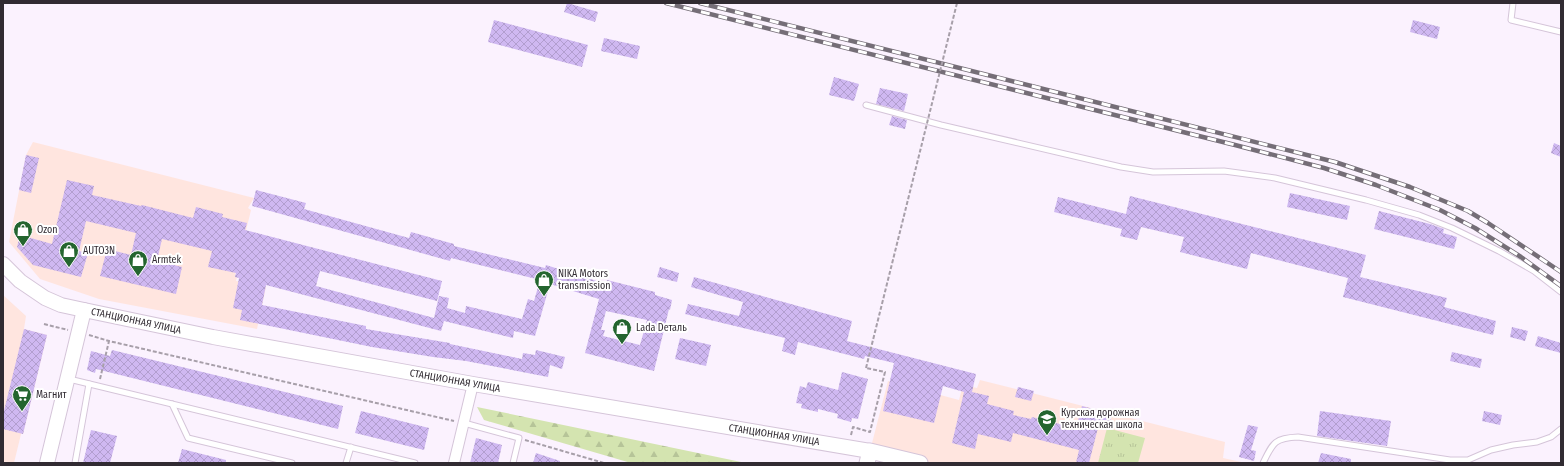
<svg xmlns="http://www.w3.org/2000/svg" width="1564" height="466" font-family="'Fira Sans Condensed',sans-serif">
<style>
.commercial{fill:#ffe5df}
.grass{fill:url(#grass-tufts)}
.forest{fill:url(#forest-firs)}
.building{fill:url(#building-cross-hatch);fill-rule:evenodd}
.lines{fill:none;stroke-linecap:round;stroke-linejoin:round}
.service-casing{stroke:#d5c5d9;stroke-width:7}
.minor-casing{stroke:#d5c5d9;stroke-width:12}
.secondary-casing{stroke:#d5c5d9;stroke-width:16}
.primary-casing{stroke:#d5c5d9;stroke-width:17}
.path{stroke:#a79fa9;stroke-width:2;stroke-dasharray:4 2;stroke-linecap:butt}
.service{stroke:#fff;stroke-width:5}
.minor{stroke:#fff;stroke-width:10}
.secondary{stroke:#fff;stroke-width:14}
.primary{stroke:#fff;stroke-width:15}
.rail-casing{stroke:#756e77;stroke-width:4.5}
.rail{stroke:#fff;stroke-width:3;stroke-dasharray:9;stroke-linecap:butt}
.path-bridge{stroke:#a79fa9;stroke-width:2;stroke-dasharray:4 2;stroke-linecap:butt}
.labels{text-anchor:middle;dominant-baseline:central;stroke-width:4;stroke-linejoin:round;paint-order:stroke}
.poi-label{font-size:10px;fill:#312b32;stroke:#fff;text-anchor:start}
.street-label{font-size:10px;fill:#312b32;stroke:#fff}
</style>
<defs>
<pattern id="grass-tufts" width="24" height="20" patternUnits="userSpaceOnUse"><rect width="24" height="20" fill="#d4e4b0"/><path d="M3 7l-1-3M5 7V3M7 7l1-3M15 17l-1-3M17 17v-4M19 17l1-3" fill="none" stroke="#b6c498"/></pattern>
<pattern id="forest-firs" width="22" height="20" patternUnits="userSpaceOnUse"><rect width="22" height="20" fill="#d4e4b0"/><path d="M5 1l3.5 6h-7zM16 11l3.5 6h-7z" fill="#b6c498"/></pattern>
<pattern id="building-cross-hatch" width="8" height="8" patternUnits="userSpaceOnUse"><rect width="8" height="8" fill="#cfb8f1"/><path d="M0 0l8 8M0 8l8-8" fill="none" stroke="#b29ecf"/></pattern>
</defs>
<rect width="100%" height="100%" fill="#fbf2fe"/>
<g class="commercial">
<path d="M33,142L254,198L248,208L251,210L235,276L237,277L236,281L266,287L257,329L99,299L40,279L9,242L26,155Z"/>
<path d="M3,295L26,316L24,329L47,335L23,434H21L14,463H3Z"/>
<path d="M980,380L1225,442L1223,458L1246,463H933L871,447L888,381L959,400L963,385L977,388Z"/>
</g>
<path class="grass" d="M1107,428L1145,438L1138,463H1098Z"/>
<path class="forest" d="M477,407L746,463H631L484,420Z"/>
<g class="building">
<path d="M567,3L598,12L595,22L564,12Z"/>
<path d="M494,20L588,45L582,67L488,42Z"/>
<path d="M1413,20L1440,27L1437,39L1410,32Z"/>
<path d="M604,38L640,46L637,59L601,51Z"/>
<path d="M834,77L859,84L854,101L829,95Z"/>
<path d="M880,88L908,94L904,111L876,104Z"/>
<path d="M892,116L907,120L905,129L889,125Z"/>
<path d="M1554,143L1561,146V157L1551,153Z"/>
<path d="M26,155L39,158L31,193L19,190Z"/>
<path d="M67,180L94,186L92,195L141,206L142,205L193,218L196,207L223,214L222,217L247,223L245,230L442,281L437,301L320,271L316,286L434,318L439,296L449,298L447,308L465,313L466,306L522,319L528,299L534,301L540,280L451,258L450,261L252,206L256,190L306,203L304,209L409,238L411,232L454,244V246L545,268L546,265L606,284L607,280L655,292V295L672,300L670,310L669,309L654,371L585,353L599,299L550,284L535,336L514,331L513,338L444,321L441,331L266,285L262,305L366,326V329L450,343V344L522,359L523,353L535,355L536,350L565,357L562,369L550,365L548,377L466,361L433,357L372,347L240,320L242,310L233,308L239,278L235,277L236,273L208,267L212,251L162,239L157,261L182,267L176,294L100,276L107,249L131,255L136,233L86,221L79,251L88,253L81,277L33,265L17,247L20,235L52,244ZM606,311L647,320L640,345L603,336L605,330H601Z"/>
<path d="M1290,193L1350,206L1347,220L1287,207Z"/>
<path d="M1130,196L1366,255L1360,277L1447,298L1444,307L1496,321L1493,335L1343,297L1348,278L1251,253L1247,269L1180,252L1184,237L1141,227L1137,240L1120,236L1122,229L1054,212L1058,197L1126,214Z"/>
<path d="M1379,211L1430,224L1444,229L1443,233L1457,237L1454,249L1374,229Z"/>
<path d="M660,267L679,273L677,282L657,277Z"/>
<path d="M694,277L852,321L847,341L976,374L972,392L989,396L987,404L1014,411L1013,415L1031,419L1032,417L1076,428L1082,406L1112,414L1110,423L1100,420L1089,463H1076L1079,450L1013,433L1011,442L978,434L975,449L952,443L964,392L943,386L934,423L883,411L894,363L865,356L864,359L798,342L795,355L782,351L785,338L685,314L688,304L739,316L743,302L691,287Z"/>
<path d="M1512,327L1528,331L1525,341L1510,337Z"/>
<path d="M24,329L47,335L23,434L3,429V415Z"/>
<path d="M1538,336L1561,343V353L1535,346Z"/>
<path d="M680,338L711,345L706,366L675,359Z"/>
<path d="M112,350L343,406L338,429L96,369L95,373L87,370L91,351L110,356Z"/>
<path d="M1452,352L1482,359L1480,368L1450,361Z"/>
<path d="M842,372L868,379L858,419L852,418L851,422L837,418L838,414L818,409V412L801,408L802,404L796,403L800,386L806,388L808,382L838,390Z"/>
<path d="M1018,387L1034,391L1031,401L1015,397Z"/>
<path d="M361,411L429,428L424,450L355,433Z"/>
<path d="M1320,411L1391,421L1387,446L1317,436Z"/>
<path d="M1484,411L1502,415L1500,425L1482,421Z"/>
<path d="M1248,425L1258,427L1251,450L1256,451L1254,461L1239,457Z"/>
<path d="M91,430L117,436L110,463H83Z"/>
<path d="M476,438L502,445L498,463H470Z"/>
<path d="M182,449L226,460V463H178Z"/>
<path d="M536,453L560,461V463H533Z"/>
<path d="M1321,453L1351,459V463H1318Z"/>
</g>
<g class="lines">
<defs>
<g id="service">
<path d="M1513,3L1511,20L1561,32"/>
<path d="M866,105L941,125L1121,167L1153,172L1224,171L1275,178L1366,200L1419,215L1452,228L1499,251L1534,271L1561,292"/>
<path d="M69,379L415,463"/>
<path d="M172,404L188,438L292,463"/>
<path d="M464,423L519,438L513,463"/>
<path d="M75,463L89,384"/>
<path d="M346,463L351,447"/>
<path d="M1263,463C1273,443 1274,438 1298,437L1450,460H1468L1491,450L1513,445L1537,442L1551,437L1561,429"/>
</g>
<path id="minor" d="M454,463L473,384"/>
<g id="secondary">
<path d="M3,264L20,281L45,298L61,305L84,310L213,337L473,384L870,451"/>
<path d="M47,463L84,310"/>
</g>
<path id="primary" d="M867,463L870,451L920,463"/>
</defs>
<use href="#service" class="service-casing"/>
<use href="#minor" class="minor-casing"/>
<use href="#secondary" class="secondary-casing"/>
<use href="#primary" class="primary-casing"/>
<g class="path">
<path d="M44,324L68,330"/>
<path d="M89,335L109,341"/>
<path d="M100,379L109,341L454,421"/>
<path d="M851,435L853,427L870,432L885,372L866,368"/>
<path d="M525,440L604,463"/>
</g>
<use href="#service" class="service"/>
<use href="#minor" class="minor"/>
<use href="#secondary" class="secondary"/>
<use href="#primary" class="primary"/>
<defs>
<g id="rail">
<path d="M666,3L1235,145L1324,168L1376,185L1440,210L1475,228L1521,257L1561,286"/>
<path d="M700,3L1335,162L1410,187L1468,211L1488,223L1561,272"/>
</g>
</defs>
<use href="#rail" class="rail-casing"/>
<use href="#rail" class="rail"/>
<path class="path-bridge" d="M866,368L957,3"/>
</g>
<defs>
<symbol id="shop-pin" viewBox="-11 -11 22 30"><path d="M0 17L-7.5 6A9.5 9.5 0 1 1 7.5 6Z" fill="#24652f" stroke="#fff"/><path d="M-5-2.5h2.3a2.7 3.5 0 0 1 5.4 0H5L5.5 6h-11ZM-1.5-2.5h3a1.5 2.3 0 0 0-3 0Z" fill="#fff"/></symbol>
<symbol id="supermarket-pin" viewBox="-11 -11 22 30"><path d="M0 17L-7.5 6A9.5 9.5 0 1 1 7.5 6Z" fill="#24652f" stroke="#fff"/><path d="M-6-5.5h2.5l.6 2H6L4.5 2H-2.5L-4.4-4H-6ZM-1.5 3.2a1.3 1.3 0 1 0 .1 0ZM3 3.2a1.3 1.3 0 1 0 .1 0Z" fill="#fff"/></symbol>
<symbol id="school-pin" viewBox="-11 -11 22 30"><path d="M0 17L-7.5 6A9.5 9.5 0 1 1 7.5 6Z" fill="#24652f" stroke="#fff"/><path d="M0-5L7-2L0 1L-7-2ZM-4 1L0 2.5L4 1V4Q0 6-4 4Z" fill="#fff"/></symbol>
</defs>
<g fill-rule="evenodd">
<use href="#shop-pin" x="12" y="219" width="22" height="30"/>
<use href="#shop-pin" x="58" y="240" width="22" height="30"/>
<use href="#shop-pin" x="127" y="249" width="22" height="30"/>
<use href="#shop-pin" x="533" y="269" width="22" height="30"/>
<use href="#shop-pin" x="611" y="317" width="22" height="30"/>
<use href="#supermarket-pin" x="11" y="384" width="22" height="30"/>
<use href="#school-pin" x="1036" y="408" width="22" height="30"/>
</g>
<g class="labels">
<g class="poi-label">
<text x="37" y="230">Ozon</text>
<text x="83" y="251">AUTO3N</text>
<text x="152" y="260">Armtek</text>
<text x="558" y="274">NIKA Motors<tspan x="558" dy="12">transmission</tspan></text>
<text x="636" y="328">Lada Dеталь</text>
<text x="36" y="395">Магнит</text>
<text x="1061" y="413">Курская дорожная<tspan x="1061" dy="12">техническая школа</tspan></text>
</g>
<g class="street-label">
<text transform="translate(136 321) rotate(12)">СТАНЦИОННАЯ УЛИЦА</text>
<text transform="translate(455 381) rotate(10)">СТАНЦИОННАЯ УЛИЦА</text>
<text transform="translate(774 435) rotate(9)">СТАНЦИОННАЯ УЛИЦА</text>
</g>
</g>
<rect width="1564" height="466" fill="none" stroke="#312b32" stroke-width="8"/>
</svg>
